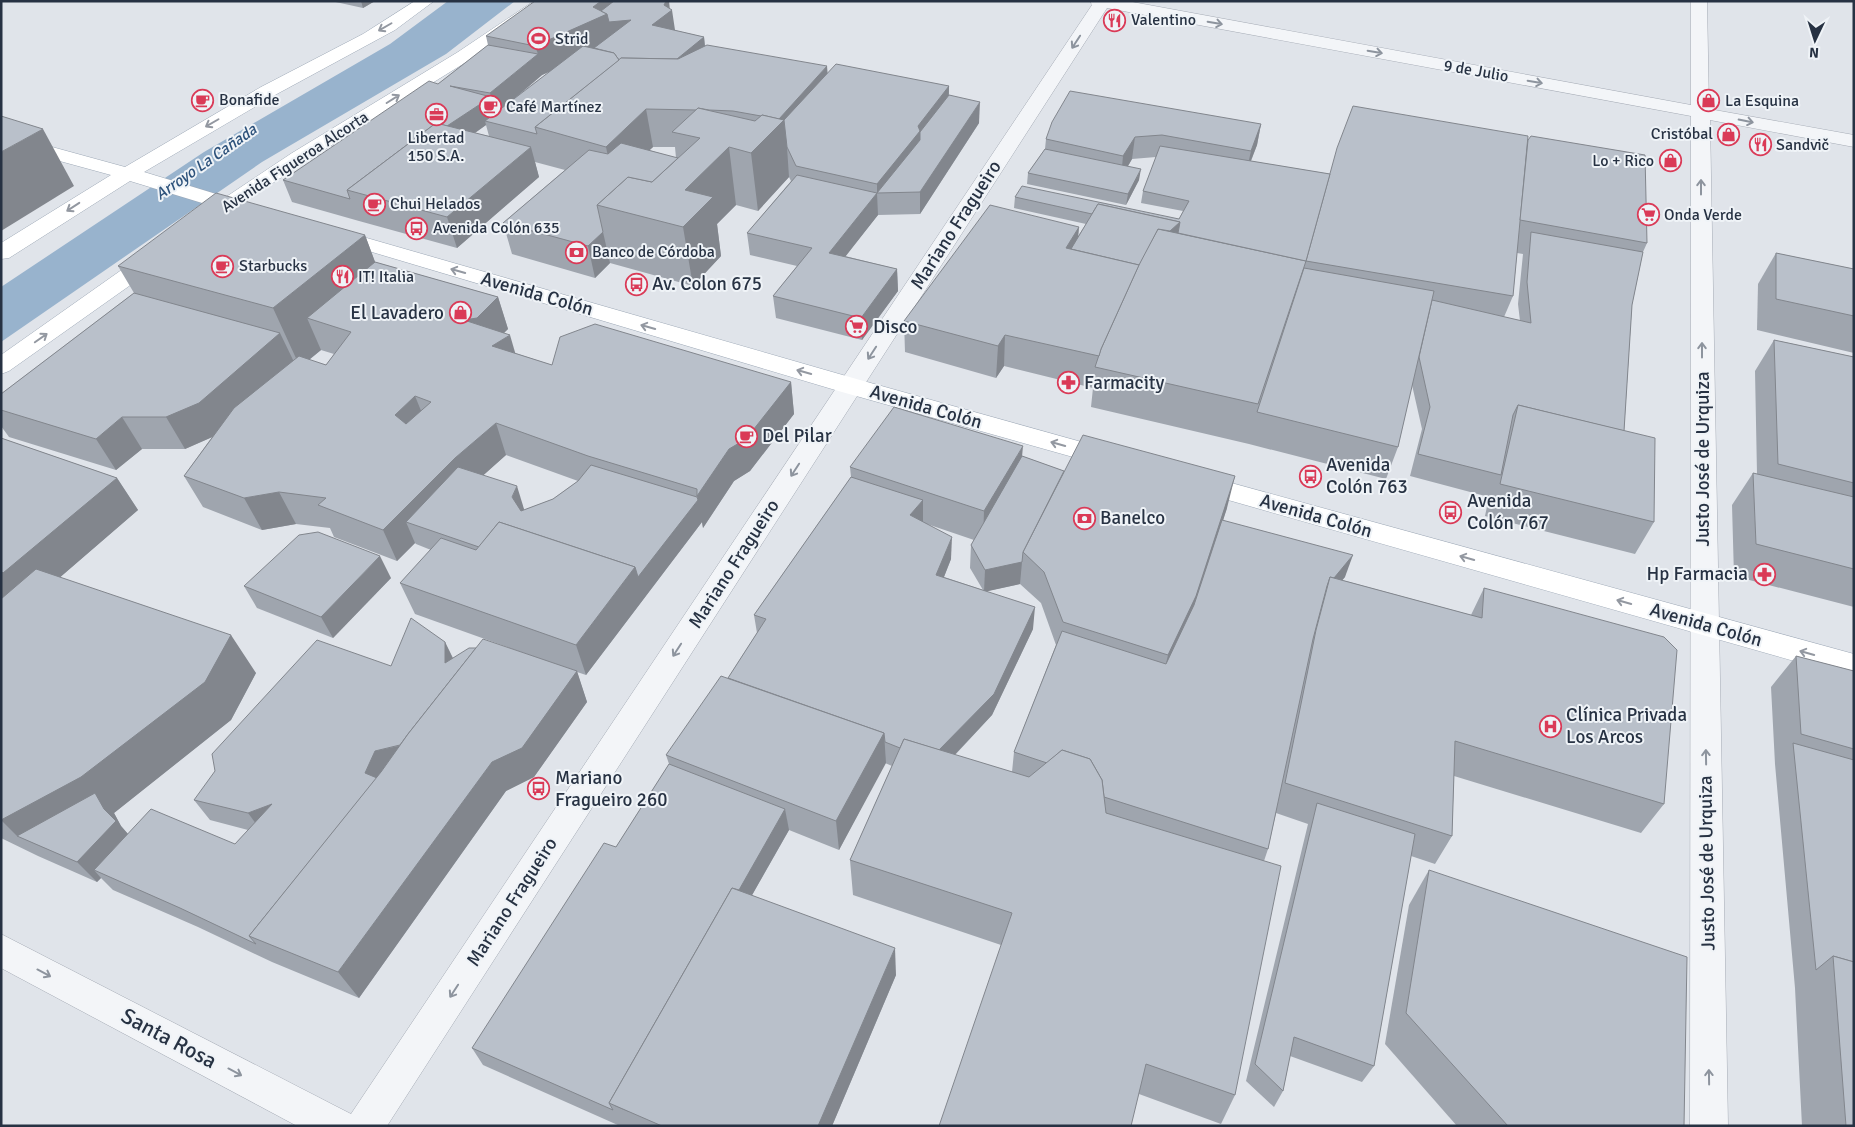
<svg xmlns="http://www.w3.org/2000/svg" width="1855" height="1127" font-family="Signika,sans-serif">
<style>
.water{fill:#98b3cd}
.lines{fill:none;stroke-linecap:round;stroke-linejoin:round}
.minor-casing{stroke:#a5abb5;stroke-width:1}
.primary-casing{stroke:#9ea9b7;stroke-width:1}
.minor{fill:#f3f5f8;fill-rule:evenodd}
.primary{fill:#fff;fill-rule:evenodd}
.wall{fill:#9fa5ae;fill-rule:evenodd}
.shaded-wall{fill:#82868d}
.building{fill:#b9c0ca;stroke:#82868d;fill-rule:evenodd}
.oneway{stroke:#8d949e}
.oneway2{stroke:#9398a1}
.labels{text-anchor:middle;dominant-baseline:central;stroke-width:4;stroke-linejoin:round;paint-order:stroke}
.far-poi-label{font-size:16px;fill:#273243;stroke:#eff3f7;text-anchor:start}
.far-street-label{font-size:16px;fill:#273243;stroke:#eff3f7}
.far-water-label{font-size:16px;font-style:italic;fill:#2d527b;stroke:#eff3f7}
.street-label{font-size:19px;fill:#273243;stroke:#eff3f7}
.poi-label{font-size:19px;fill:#273243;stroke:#eff3f7;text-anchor:start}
.near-street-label{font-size:22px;fill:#273243;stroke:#eff3f7}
</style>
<rect width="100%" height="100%" fill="#e0e4ea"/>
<path class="water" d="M448,1H515L446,54L262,162L1,342V287L204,152L390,44Z"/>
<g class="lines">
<defs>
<path id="minor" d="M1090,1H1127L1691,105V1H1707L1709,109L1854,135V147L1710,120L1728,1126H1690L1691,116L1107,8L387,1126H297L1,968V934L351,1114L1092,5Z"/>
<g id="primary">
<path d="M415,1H434L395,30L275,95L144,172L226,197L292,153L458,52L534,1H553L471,59L306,161L244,202L252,205L255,209L252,213C243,216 237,210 231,211C222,213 223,218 211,215L208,211L212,206L130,181L9,258L1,259V243L111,175L1,145V133L125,167L261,87L363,34Z"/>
<path d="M332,228L860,380L1121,453L1125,459L1121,465L1112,468L842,392L325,238L321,234L325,230Z"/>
<path d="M155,251L163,252L166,257L163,262L9,371L1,374V355L147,252Z"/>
<path d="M1195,473L1854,654V678L1186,488L1182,482L1186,476Z"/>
</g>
</defs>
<use href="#minor" class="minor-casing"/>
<use href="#primary" class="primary-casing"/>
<use href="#minor" class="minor"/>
<use href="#primary" class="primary"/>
</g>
<g class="wall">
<path d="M331,1H375L363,8Z"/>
<path d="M670,9L674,30L704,37L705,47L828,73L949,86V95L979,123L920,214L878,215L845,256L897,269L898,291L862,340L776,318L773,296L797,266L750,255L747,233L791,181L789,177L758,211L736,205L717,224L721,256L693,286L610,263L595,278L512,254L503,223L565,170L535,162L539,177L457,248L359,221L292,202L283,180L438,84L488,45L486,36ZM549,72L517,97L542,75ZM486,125L489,136L475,133ZM653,147H675L676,158L649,150Z"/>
<path d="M1261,124L1257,145L1251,161L1330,174L1528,140L1647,243L1643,252L1632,305L1624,431L1654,522L1635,554L1485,516L1489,497L1410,476L1422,429L1412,385L1398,447L1386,479L1249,444L1091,407L1093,388L1004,366L996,378L905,352L904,321L1079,227L1078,236L1086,224L1014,208L1015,197L1179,219L1183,211L1141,203L1143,191L1156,157L1132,159L1128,166L1139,180L1126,205L1027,184L1028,173L1045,149L1046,139ZM1517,253L1523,254L1518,304L1520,321L1504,317L1513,296Z"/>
<path d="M365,235L375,262L498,297L508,329L504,333L515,353L552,365L791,382L794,414L750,471L734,481L703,528L702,522L586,675L577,672L587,702L534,777L506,791L359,998L272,962L198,927L113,890L101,878L97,882L38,856L1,838V438L117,478L138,510L60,577L256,673L231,720L114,813L121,826L128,834L235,844L248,830L210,820L194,800L391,666L445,642L453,658L532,656L415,614L400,583L431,550L416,544L415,543L397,561L334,537L330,528L296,524L262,530L203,507L184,476L212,437L185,449H142L116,470L9,437L1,426V394L134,293L118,266ZM321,350L334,354L326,365L309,360ZM506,455L578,481L553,499L524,510V509L483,475Z"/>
<path d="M1776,253L1854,269V353L1757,330L1758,284Z"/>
<path d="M1774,340L1854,357V607L1734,576L1732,505L1753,473L1757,474L1755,371Z"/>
<path d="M1022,456L1064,471L1227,508L1223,520L1345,577L1342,580L1471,615L1484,588L1664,804L1641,833L1454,776L1452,836L1435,864L1411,856L1374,1066L1362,1082L1290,1056L1283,1091L1274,1107L1246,1081L1308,824L1276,813L1268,849L1264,861L1235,1095L1221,1124L1139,1094L1001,945L853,895L850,860L892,766L885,763L839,850L789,830L752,895L896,975L832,1126H620L483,1065L472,1048L616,847L669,764L666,755L728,678L757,633L754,615L851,477L850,467ZM927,524L974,540L971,545L970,568L983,590L944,577L951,559ZM1020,584L1041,603L1056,645L1014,752L1012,772L955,755L992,715L1033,629L987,591Z"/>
<path d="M391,578L333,638L257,608L244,586Z"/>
<path d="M1796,656L1854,671V1126H1802L1795,988L1775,764L1771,687Z"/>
<path d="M1429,870L1684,1126H1457L1385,1044L1409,905Z"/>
</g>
<g class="shaded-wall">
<path d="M361,1H375L363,8Z"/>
<path d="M601,1H623L631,20L613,42L542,75L496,114L490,93L538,54L535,46Z"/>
<path d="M666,1H669L670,11L672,10L675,30L656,45L652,25Z"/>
<path d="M704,37L706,58L657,74Z"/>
<path d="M827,66L830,102L787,147L789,177L758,211L751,153L779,119Z"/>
<path d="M949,86L948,116L877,193L878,215L831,275L829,253L877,193V184L918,126Z"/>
<path d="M491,97L496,118L485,121L486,125L445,154L438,132Z"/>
<path d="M980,102L979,123L920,214V192Z"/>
<path d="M646,109L653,147L614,185L606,147Z"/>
<path d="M1261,124L1257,145L1246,173L1251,151Z"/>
<path d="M43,129L74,186L1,231V152Z"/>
<path d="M1135,137L1132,159L1121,178L1123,156Z"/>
<path d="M531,147L539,177L457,248L447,217Z"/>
<path d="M729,147L736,205L717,224L721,256L693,286L683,227L657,210Z"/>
<path d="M1141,169L1139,180L1126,205L1128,194Z"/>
<path d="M1180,222L1176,244L1155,245Z"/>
<path d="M1079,227L1076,258L1066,248Z"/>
<path d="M603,232L610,263L595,278L588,246Z"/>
<path d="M365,235L387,294L307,318L321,350L300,367L273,308Z"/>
<path d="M897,269L898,291L862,340L861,318Z"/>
<path d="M498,297L508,329L487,349L464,320Z"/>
<path d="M280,333L295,364L217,435L185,449L166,417Z"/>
<path d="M510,335L519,366L492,346Z"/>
<path d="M1005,335L1004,366L996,378L998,346Z"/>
<path d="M791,382L794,414L750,471L734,481L703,528L702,522L586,675L576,645L635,567L698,500L697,496L729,449Z"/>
<path d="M415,396L428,428L408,446L395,415Z"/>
<path d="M122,417L142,449L116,470L96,439Z"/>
<path d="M496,423L506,455L467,490L406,522L415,543L397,561L383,530L455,458Z"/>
<path d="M1023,446L1020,478L983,542L984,511Z"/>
<path d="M1235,476L1227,508L1189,627L1161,685L1168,655Z"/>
<path d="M117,478L138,510L28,605L1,639V571Z"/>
<path d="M517,486L524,509L520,519L512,497Z"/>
<path d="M279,492L296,524L262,530L244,498Z"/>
<path d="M923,500V523L910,515Z"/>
<path d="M952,537L951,559L936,597V575Z"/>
<path d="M1353,555L1345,577L1323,603L1328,584Z"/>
<path d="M380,556L391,578L333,638L321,617Z"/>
<path d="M1022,562L1020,584L984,592L985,570Z"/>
<path d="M1035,607L1033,629L992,715L931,780V759Z"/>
<path d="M231,635L256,673L231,720L114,813L121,826L134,841L94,870L101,878L97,882L77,862L17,836L1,820Z"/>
<path d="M445,642L455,663H445Z"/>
<path d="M577,671L587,702L534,777L506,791L359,998L338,972L492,762Z"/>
<path d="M884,733L886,763L839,850L836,821Z"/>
<path d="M413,743L377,793L365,773L375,751Z"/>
<path d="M272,804L263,833L248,813Z"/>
<path d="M785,809L789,830L629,1112L615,1106Z"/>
<path d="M895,948L896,975L832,1126H818Z"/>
</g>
<g class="building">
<path d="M535,1H601L593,7L607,14L535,46L486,36Z"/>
<path d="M614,1H666L664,5L672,10L652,25L704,37L677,59L621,58L619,60L614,53L594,48L631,20L609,22L607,14L601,11Z"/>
<path d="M488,45L538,54L490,93L450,86L491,97L447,126L436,123L347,190L350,199L283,180L429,81L438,84Z"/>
<path d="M707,45L827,66L779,119L762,115L761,116L733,111L709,110L698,108L696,110L646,109L606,147L535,127L621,58L678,59Z"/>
<path d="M583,46L614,53L619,60L535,127L537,134L485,121Z"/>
<path d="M836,64L949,86L918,126L920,131L877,184L796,166L787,147L784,120Z"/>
<path d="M1070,91L1261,124L1251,151L1162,135L1135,137L1123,156L1046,139L1052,122Z"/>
<path d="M949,95L980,102L920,192L877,193L920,140V132Z"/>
<path d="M1353,106L1528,136L1513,296L1306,261L1258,404L1095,367L1101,349L1142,258L1158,229L1306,261L1337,148Z"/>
<path d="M698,108L755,121L762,115L784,120L751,153L729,147L685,190L713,197L683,227L597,205L628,177L652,182L700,138L672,132Z"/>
<path d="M1,116L43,129L1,152Z"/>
<path d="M436,123L531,147L447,217L347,190Z"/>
<path d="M1531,136L1645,155L1647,243L1520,220L1528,140Z"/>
<path d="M621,143L678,158L652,182L628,177L597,205L603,232L588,246L503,223L589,150L608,154Z"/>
<path d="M1160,146L1330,174L1306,261L1178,233L1180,222L1098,204L1092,214L1015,197L1022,186L1179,219L1189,201L1143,191Z"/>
<path d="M1045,149L1141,169L1128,194L1028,173Z"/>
<path d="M797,175L877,193L829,253L897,269L861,318L773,296L812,248L747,233Z"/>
<path d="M216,193L365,235L273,308L118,266Z"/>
<path d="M1098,204L1180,222L1170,231L1158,229L1139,265L1071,249Z"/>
<path d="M990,205L1079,227L1066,248L1139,265L1101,349L1099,356L1005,335L998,346L904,321Z"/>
<path d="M1531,232L1643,252L1632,305L1624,431L1518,405L1513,415L1501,475L1418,454L1430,407L1419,357L1432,300L1531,323L1527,282Z"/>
<path d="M1776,253L1854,269V316L1776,299Z"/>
<path d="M375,262L498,297L477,318L464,320L510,335L492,346L552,365L560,337L595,324L791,382L746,439L729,449L697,496V489L588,456L496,423L455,458L383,530L318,505L326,498L279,492L244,498L184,476L234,408L299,356L326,365L351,332L307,318ZM415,396L431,402L406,424L395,415Z"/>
<path d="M1304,268L1434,291L1398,447L1257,412Z"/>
<path d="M134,293L280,333L199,403L166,417H122L96,439L1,410V394Z"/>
<path d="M1774,340L1854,357V483L1778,464Z"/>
<path d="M1518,405L1655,438L1654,522L1500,484Z"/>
<path d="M894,407L1023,446L984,511L850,467Z"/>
<path d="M1083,435L1235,476L1196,596L1168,655L1063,622L1044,572L1023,552Z"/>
<path d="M1,438L117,478L3,573L1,571Z"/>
<path d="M1022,456L1064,471L1023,552L1022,562L985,570L971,545Z"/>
<path d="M591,465L697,497L698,500L638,577L635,567L499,522L479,547L406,522L458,467L517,486L512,497L521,511L553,499L578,481Z"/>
<path d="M1753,473L1854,497V569L1756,544Z"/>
<path d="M851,477L923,500L910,515L952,537L936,575L1035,607L994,694L939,750L904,739L900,748L885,742L884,733L728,678L766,619L754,615Z"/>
<path d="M1222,520L1353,555L1334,578L1330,577L1327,586L1313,639L1268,849L1104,797L1102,780L1090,759L1062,750L1047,763L1014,752L1062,631L1166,664L1194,605Z"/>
<path d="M499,522L635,567L576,645L400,583L441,538L476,550Z"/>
<path d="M318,532L380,556L321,617L244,586L299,535Z"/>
<path d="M36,569L231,635L205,682L81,777L1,820V599Z"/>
<path d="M1330,577L1482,618L1484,588L1664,637L1677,650L1664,804L1455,741L1452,836L1285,783L1316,630Z"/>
<path d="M411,618L445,642V663L469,648H476L408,734L400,745L375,751L365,773L377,778L249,936L256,944L180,908L94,870L151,809L235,844L272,804L248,813L194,800L215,771L212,754L317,640L391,666Z"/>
<path d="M483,639L577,671L522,748L492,762L338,972L249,936L381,772L408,734Z"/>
<path d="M1796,656L1854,671V749L1801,734Z"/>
<path d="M721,676L884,733L836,821L666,755Z"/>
<path d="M904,739L1029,777L1062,750L1090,759L1102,780L1106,813L1281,866L1235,1095L1146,1064L1131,1126H939L1012,913L850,860Z"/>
<path d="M1793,743L1854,760V962L1833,956L1816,970Z"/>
<path d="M669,764L785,809L739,890L732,888L609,1103L613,1110L472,1048L604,843L616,847Z"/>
<path d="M95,793L104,809L116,821L77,862L17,836Z"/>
<path d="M1317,803L1415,834L1374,1066L1294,1037L1283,1091L1255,1064Z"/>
<path d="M1429,870L1687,957L1684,1126H1508L1406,1013Z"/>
<path d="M732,888L895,948L818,1126H662L609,1103Z"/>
<path d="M1833,956L1854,962V1126H1846Z"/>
</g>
<defs><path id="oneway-shaft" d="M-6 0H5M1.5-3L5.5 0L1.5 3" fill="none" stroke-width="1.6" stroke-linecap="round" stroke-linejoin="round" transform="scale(1.25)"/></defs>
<g class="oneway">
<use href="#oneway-shaft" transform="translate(1215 23) rotate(10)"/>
<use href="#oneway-shaft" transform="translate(1076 42) rotate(123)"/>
<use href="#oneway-shaft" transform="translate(1375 52) rotate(10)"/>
<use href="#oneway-shaft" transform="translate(1535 82) rotate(10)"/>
<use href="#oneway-shaft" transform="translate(1746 121) rotate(11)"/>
<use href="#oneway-shaft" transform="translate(1701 187) rotate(-90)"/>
<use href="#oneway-shaft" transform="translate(1702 350) rotate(-90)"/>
<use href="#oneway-shaft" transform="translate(872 353) rotate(123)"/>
<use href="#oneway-shaft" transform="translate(795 470) rotate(123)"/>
<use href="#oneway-shaft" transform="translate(677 650) rotate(123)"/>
<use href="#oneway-shaft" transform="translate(1706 757) rotate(-91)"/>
<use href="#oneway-shaft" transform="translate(44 973) rotate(28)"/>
<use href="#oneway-shaft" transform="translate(454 991) rotate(123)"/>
<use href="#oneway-shaft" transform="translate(235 1072) rotate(28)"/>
<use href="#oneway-shaft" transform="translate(1709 1077) rotate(-91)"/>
</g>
<g class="oneway2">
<use href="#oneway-shaft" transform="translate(385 27) rotate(150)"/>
<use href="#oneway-shaft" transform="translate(393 99) rotate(-32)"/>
<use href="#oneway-shaft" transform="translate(212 123) rotate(150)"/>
<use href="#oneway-shaft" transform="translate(73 207) rotate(147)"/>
<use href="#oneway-shaft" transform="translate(458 271) rotate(-164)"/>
<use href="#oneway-shaft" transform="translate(648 327) rotate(-164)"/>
<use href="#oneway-shaft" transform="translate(41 338) rotate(-35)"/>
<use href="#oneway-shaft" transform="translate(804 372) rotate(-164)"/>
<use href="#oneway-shaft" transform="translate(1058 444) rotate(-164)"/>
<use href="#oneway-shaft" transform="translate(1467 558) rotate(-164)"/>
<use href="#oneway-shaft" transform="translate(1624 602) rotate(-164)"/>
<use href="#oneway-shaft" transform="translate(1807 653) rotate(-164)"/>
</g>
<defs>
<symbol id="restaurant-ring" viewBox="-11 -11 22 22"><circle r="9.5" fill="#eff3f7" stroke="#da3a57" stroke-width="1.5"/><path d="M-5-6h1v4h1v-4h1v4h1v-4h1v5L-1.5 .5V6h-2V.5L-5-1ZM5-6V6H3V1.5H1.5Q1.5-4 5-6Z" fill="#da3a57"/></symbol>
<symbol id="stadium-ring" viewBox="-11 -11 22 22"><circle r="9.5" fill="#eff3f7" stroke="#da3a57" stroke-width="1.5"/><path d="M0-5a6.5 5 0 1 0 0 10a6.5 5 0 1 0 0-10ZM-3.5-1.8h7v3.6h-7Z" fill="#da3a57"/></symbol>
<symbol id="cafe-ring" viewBox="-11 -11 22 22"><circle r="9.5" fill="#eff3f7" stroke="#da3a57" stroke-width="1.5"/><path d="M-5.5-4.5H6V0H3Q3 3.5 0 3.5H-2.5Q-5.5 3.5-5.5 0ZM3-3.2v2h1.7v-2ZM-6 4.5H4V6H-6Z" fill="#da3a57"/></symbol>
<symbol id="shop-ring" viewBox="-11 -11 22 22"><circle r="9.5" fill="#eff3f7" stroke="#da3a57" stroke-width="1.5"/><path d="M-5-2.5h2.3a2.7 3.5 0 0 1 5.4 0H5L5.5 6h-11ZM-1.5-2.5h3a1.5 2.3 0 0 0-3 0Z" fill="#da3a57"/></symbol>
<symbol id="office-ring" viewBox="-11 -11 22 22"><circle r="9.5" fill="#eff3f7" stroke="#da3a57" stroke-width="1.5"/><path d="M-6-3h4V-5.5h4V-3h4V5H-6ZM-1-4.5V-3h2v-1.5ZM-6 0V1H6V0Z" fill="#da3a57"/></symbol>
<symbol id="supermarket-ring" viewBox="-11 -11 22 22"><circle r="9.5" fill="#eff3f7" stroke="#da3a57" stroke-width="1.5"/><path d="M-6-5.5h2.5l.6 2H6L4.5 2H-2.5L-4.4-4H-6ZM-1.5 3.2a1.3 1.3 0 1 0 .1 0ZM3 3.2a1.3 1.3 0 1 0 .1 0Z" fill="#da3a57"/></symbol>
<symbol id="bus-ring" viewBox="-11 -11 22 22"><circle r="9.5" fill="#eff3f7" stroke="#da3a57" stroke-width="1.5"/><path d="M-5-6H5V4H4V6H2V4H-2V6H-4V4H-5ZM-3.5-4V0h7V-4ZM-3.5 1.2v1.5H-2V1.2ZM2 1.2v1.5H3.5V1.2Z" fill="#da3a57"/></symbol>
<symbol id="bank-ring" viewBox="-11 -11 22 22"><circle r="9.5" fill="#eff3f7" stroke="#da3a57" stroke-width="1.5"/><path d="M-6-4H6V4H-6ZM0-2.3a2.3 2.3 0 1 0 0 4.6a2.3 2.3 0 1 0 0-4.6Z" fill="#da3a57"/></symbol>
<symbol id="pharmacy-ring" viewBox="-11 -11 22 22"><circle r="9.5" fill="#eff3f7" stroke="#da3a57" stroke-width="1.5"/><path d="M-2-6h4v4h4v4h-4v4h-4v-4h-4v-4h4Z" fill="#da3a57"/></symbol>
<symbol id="hospital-ring" viewBox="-11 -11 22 22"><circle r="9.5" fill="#eff3f7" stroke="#da3a57" stroke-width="1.5"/><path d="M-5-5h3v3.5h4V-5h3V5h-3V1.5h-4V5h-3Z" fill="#da3a57"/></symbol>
</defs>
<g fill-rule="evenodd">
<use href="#restaurant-ring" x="1102" y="8" width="25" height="25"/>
<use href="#stadium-ring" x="526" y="26" width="25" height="25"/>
<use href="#cafe-ring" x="190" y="88" width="25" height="25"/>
<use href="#shop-ring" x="1696" y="88" width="25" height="25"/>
<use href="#cafe-ring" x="478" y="94" width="25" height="25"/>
<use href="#office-ring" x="424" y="102" width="25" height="25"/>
<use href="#shop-ring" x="1716" y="122" width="25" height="25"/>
<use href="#restaurant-ring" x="1748" y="132" width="25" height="25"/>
<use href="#shop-ring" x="1658" y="148" width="25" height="25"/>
<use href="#cafe-ring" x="362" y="192" width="25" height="25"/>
<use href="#supermarket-ring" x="1636" y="202" width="25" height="25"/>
<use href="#bus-ring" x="404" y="216" width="25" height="25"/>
<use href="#bank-ring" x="564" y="240" width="25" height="25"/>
<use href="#cafe-ring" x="210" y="254" width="25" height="25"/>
<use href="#restaurant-ring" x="330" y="264" width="25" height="25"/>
<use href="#bus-ring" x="624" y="272" width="25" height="25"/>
<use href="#shop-ring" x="448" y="300" width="25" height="25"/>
<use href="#supermarket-ring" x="844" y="314" width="25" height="25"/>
<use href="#pharmacy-ring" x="1056" y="370" width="25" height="25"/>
<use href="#cafe-ring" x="734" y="424" width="25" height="25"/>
<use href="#bus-ring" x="1298" y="464" width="25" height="25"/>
<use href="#bus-ring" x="1438" y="500" width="25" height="25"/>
<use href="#bank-ring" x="1072" y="506" width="25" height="25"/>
<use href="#pharmacy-ring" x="1752" y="562" width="25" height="25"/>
<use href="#hospital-ring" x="1538" y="714" width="25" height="25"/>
<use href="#bus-ring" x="526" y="776" width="25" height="25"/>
</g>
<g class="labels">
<g class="far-poi-label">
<text x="1131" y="20">Valentino</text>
<text x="555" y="39">Strid</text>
<text x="219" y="100">Bonafide</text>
<text x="1725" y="101">La Esquina</text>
<text x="506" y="107">Café Martínez</text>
<text x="1713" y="134" text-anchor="end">Cristóbal</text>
<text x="436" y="138" text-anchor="middle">Libertad<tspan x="436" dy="18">150 S.A.</tspan></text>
<text x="1776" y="145">Sandvič</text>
<text x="1654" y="161" text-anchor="end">Lo + Rico</text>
<text x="390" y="204">Chui Helados</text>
<text x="1664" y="215">Onda Verde</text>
<text x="433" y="228">Avenida Colón 635</text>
<text x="592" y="252">Banco de Córdoba</text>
<text x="239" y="266">Starbucks</text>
<text x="358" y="277">IT! Italia</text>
</g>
<g class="far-street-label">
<text transform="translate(1476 71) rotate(10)">9 de Julio</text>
<text transform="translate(295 162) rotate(-33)">Avenida Figueroa Alcorta</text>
</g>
<g class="far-water-label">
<text transform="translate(206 162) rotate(-35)">Arroyo La Cañada</text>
</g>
<g class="street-label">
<text transform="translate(956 225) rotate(-57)">Mariano Fragueiro</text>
<text transform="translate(537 294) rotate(16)">Avenida Colón</text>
<text transform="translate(926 407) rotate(16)">Avenida Colón</text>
<text transform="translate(1703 459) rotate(-90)">Justo José de Urquiza</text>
<text transform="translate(1316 516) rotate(16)">Avenida Colón</text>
<text transform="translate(734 564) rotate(-57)">Mariano Fragueiro</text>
<text transform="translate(1706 625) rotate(16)">Avenida Colón</text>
<text transform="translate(1707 863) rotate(-91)">Justo José de Urquiza</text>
<text transform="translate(512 902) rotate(-57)">Mariano Fragueiro</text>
</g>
<g class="poi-label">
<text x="652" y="284">Av. Colon 675</text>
<text x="444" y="313" text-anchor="end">El Lavadero</text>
<text x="873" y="327">Disco</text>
<text x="1084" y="383">Farmacity</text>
<text x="762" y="436">Del Pilar</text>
<text x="1326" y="465">Avenida<tspan x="1326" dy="22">Colón 763</tspan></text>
<text x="1467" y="501">Avenida<tspan x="1467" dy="22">Colón 767</tspan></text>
<text x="1100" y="518">Banelco</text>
<text x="1748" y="574" text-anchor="end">Hp Farmacia</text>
<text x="1566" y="715">Clínica Privada<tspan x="1566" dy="22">Los Arcos</tspan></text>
<text x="555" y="778">Mariano<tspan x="555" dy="22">Fragueiro 260</tspan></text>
</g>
<g class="near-street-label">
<text transform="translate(169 1038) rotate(28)">Santa Rosa</text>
</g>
</g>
<rect width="1855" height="1127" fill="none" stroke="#273243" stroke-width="5"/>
<g transform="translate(1815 40) rotate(184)" stroke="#eff3f7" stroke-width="4" paint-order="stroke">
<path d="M0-4L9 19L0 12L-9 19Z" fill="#273243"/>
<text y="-8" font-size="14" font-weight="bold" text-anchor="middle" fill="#273243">N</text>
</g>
</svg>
